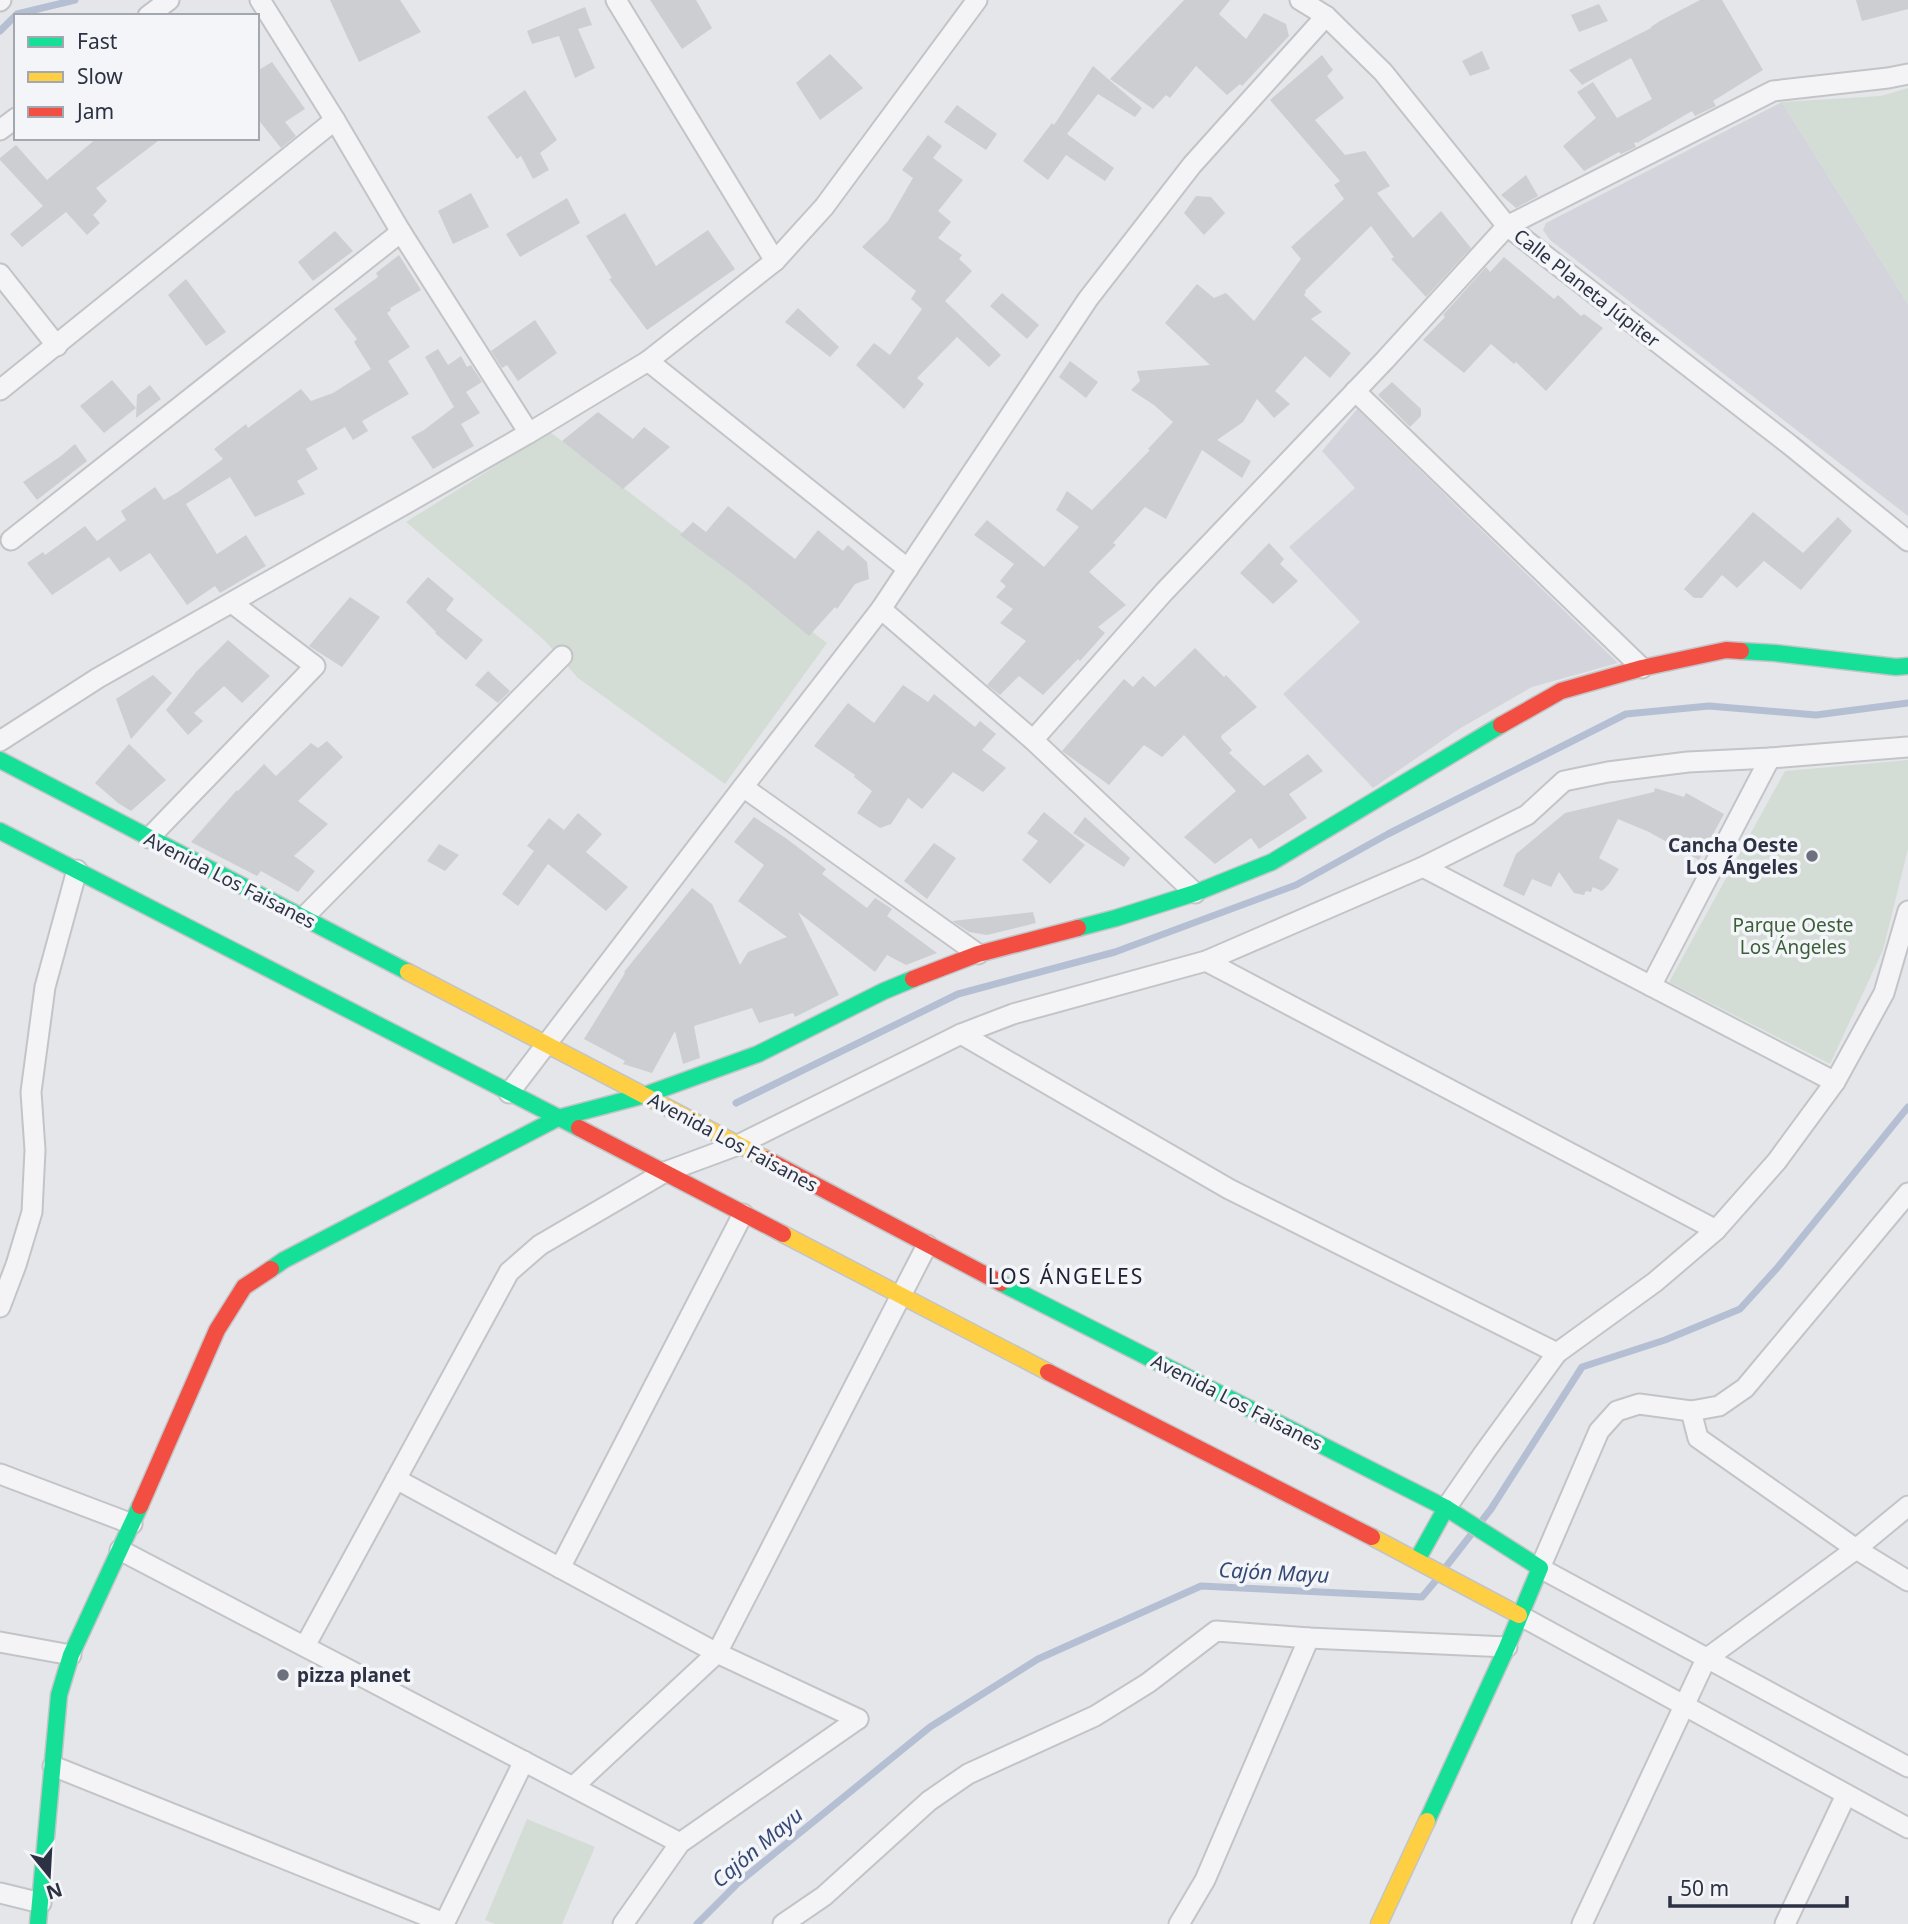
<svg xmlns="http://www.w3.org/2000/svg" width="1908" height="1924" font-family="'Noto Sans',sans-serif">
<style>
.built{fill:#d4d5dc}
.green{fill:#d4ddd5}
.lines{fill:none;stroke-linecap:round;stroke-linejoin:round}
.stream{stroke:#b5bfd3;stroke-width:7}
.building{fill:#cdced2}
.street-casing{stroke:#c3c4c7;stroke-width:23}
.fast-casing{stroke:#c3c4c7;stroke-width:19}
.slow-casing{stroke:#c3c4c7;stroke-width:19}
.jam-casing{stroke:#c3c4c7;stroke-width:19}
.street{stroke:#f4f4f6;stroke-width:19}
.fast{stroke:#16e098;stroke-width:16}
.slow{stroke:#ffcf43;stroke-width:16}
.jam{stroke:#f24e42;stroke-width:16}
.poi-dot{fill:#6d707d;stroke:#f3f5f8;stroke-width:2.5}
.labels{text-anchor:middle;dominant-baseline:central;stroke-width:7;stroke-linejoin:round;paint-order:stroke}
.street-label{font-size:19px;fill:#2c3143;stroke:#f3f5f8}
.poi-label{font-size:19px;font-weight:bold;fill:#2c3143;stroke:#f3f5f8;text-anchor:end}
.park-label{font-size:19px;fill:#3b5e39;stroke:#f3f5f8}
.neighbourhood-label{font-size:21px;letter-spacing:2px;fill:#1e2234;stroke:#f3f5f8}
.water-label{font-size:21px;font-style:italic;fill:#374a76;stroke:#f3f5f8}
</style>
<rect width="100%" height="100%" fill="#e5e6e9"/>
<g class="built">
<path d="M1782,102L1908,304V516L1550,240L1543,230L1546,223Z"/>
<path d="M1357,409L1618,663L1532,687L1459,729L1373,788L1283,694L1360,622L1289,547L1355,488L1322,451Z"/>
</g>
<g class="green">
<path d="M1908,88V304L1782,102L1881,96Z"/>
<path d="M550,432L827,643L725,784L578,678L544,640L406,522Z"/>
<path d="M1908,760V849L1883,950L1830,1064L1669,982L1785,771Z"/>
<path d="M527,1819L595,1847L562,1924H495L485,1920Z"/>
</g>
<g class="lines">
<g class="stream">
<path d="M0,31L17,14L75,0"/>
<path d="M736,1103L958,994L1115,952L1296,885L1388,834L1626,714L1709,706L1816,715L1908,703"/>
<path d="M1445,1568L1491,1509L1582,1367L1665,1340L1740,1309L1778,1267L1908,1107"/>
<path d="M697,1924L738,1883L930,1727L1038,1659L1201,1586L1422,1597L1438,1578"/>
</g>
</g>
<g class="building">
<path d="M330,0H400L421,32L359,62Z"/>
<path d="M650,0H696L712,28L682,49Z"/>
<path d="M1184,0H1230L1219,14L1246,39L1264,13L1286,24L1289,36L1242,86L1240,84L1227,95L1196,66L1170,98L1166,95L1153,109L1110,79Z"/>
<path d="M1700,0H1722L1763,70L1713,101L1716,106L1695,116L1692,111L1637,143L1636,142L1634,143L1636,147L1621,154L1619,152L1584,171L1563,146L1596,118L1577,92L1593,82L1617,118L1652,99L1631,58L1582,85L1569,70L1651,28V27L1660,21Z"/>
<path d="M1856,0H1908V9L1862,21Z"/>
<path d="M1599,4L1608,21L1579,32L1571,15Z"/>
<path d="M585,7L592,25L578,29L595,68L575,78L559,36L532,44L527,31Z"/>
<path d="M1482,51L1490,69L1470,76L1462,61Z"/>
<path d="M830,54L863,88L820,120L796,83Z"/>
<path d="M1322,55L1333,70L1327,76L1344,98L1315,120L1345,155L1365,151L1390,186L1377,193L1413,238L1441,211L1471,248L1426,297L1391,259L1394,257L1371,226L1305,291L1306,292L1304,295L1322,312L1311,319L1351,353L1330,378L1305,356L1275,391L1290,404L1274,418L1257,399L1243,422L1217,440L1251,461L1242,478L1202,450L1166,519L1145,507L1113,543L1116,545L1089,572L1126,605L1098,627L1105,633L1080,661L1078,659L1043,695L1019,676L1000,695L987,685L1026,641L1000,623L1013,609L996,597L1006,586L1000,581L1014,564L974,535L987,520L1044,567L1079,527L1056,510L1067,491L1092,510L1150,450L1148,449L1173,422L1154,405L1131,390L1140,381L1137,371L1210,365L1165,323L1197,284L1214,298L1226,293L1254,321L1301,259L1291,247L1344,199L1334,185L1340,181L1270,100Z"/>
<path d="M272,62L305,109L285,122L296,136L281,148L257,118V71Z"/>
<path d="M1093,66L1142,108L1135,117L1098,94L1067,134L1114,168L1105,181L1066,155L1048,180L1023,161L1052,123L1054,125Z"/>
<path d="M525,90L557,140L540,153L549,170L533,179L521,156L517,159L487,117Z"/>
<path d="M957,105L997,134L986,150L944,122Z"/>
<path d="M928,135L942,146L933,158L963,180L938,211L951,222L938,238L962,255L959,259L972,271L945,301L1001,355L989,367L957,337L917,378L924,384L904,409L856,365L874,343L890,355L922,309L911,299L916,291L862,247L888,221L913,178L902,170Z"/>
<path d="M97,138H162L96,188L107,201L93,215L100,223L87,235L66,212L22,247L10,234L43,206L0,160V158L16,145L47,180Z"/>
<path d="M1526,175L1538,196L1516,208L1501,195Z"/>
<path d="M471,193L489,227L453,244L438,211Z"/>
<path d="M1196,196L1211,197L1225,213L1204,235L1184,213Z"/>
<path d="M567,198L580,223L520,257L506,234Z"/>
<path d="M625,213L656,266L708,230L735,269L647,330L609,279L612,278L586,236Z"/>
<path d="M335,231L353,251L313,281L298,262Z"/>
<path d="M399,255L421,290L390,308L391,310L387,313L410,347L388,361L409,394L362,421L368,431L353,440L345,427L306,449L318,469L297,481L305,494L255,517L230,477L186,504L217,554L246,535L266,566L220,593L215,586L187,605L150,553L120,572L109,557L52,595L27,563L43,552L45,555L85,526L97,541L126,520L121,511L155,487L164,500L178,492L223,459L214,449L246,424L248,428L301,389L311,401L333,393L371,369L354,342L357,339L334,309L378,277L376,273Z"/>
<path d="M1504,257L1554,299L1558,295L1581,316L1584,314L1603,328L1546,391L1516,362L1514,364L1491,344L1464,373L1423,340L1445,317L1443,315L1486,267L1490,272Z"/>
<path d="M186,279L226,332L206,346L168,295Z"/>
<path d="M1002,293L1039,325L1027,339L990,306Z"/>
<path d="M798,308L839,347L830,357L785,322Z"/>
<path d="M535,320L557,353L518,381L507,365L502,368L491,351Z"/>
<path d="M438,349L448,365L461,356L467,367L471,365L482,382L466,392L480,413L461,424L474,446L433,469L411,437L424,430L454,407L425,357Z"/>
<path d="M1070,361L1098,382L1086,398L1059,377Z"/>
<path d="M112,380L136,408L104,433L80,406Z"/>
<path d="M1392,382L1421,409V416L1410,427L1378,395Z"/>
<path d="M150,385L161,399L136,418L137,395Z"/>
<path d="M598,412L633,439L644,427L670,447L623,489L562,441Z"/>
<path d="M75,444L87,461L37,500L23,482L61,456Z"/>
<path d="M728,506L795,559L818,530L843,551L848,545L867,562L869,579L855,584L837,609L835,607L809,636L745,583L680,535L693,522L706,532Z"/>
<path d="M1753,512L1803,553L1838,517L1852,531L1801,590L1764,561L1737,588L1722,575L1702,598H1694L1684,589Z"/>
<path d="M1269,543L1284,559L1280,564L1298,581L1273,604L1240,573Z"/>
<path d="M428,577L454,599L446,610L483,640L466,660L435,633L436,632L406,602Z"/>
<path d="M350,597L380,617L342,667L309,646Z"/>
<path d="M228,640L270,676L242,703L224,686L194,713L203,721L188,735L166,710L196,672Z"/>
<path d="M1195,648L1224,677L1226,675L1257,707L1222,735L1221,738L1232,750L1229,753L1264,786L1308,754L1323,771L1289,794L1307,818L1259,849L1251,838L1215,864L1184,837L1236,791L1184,735L1162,757L1144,745L1109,785L1062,751L1124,679L1133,687L1143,676L1155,687Z"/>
<path d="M488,671L510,691L498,703L475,685Z"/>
<path d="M153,675L172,693L131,739L116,699Z"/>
<path d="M903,685L928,702L934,694L975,727L980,721L996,734L982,750L1006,768L983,792L953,772L922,809L908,798L891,824L880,828L857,813L872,791L854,777L855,775L814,746L848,703L874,723Z"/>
<path d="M327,741L343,757L298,801L328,824L294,856L315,871L298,892L261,871L257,876L191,842L237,790L238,791L264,764L276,776L311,743L318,748Z"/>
<path d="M129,744L166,780L131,811L118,803L95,783Z"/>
<path d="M1655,788L1684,797L1686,793L1724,814L1699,860L1649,832L1618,819L1599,858L1619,869L1609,884L1602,891L1593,887L1591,892L1586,891L1584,895L1574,893L1559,872L1551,887L1532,879L1524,896L1503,886L1516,854L1565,813L1654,792Z"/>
<path d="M1044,812L1085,845L1050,884L1022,860L1038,841L1027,833Z"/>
<path d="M578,813L602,834L586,852L628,887L606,911L548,864L518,906L502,894L534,851L527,846L549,818L564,830Z"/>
<path d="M754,817L787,839L826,869L822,874L867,908L875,898L892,909L887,916L937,953L906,965L887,955L875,972L798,912L839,995L795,1017L793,1013L759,1023L752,1008L694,1026L700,1058L683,1064L675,1031L652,1073L623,1064L625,1061L584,1039L625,973L624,972L692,888L712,904L740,965L748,952L787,937L738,901L764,865L734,842Z"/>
<path d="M1085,817L1130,858L1124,867L1073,833Z"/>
<path d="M934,843L956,858L927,899L904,881Z"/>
<path d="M439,844L459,855L445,871L427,861Z"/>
<path d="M1033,912L1036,923L987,935L969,932L952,921Z"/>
</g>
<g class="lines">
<defs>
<g id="street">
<path d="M260,0L335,120L401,232L529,433"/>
<path d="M616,0L775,261"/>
<path d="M1300,0L1326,16L1383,72L1507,226L1790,445L1908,541"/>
<path d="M0,1L1,0"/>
<path d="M148,16L169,0"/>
<path d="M0,130L16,118"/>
<path d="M0,274L57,346"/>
<path d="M648,361L908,569"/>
<path d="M0,390L335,120"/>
<path d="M1355,391L1642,668"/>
<path d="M11,540L401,232"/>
<path d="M881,609L1033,740L1195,893"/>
<path d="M1033,740L1164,592L1385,360L1507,226L1773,91L1888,78L1908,74"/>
<path d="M0,741L98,678L407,503L529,433L648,361L775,261L824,207L977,0"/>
<path d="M743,787L978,954"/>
<path d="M149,838L315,666L232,603"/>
<path d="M1423,867L1835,1082"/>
<path d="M304,917L562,656"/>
<path d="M1206,961L1716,1230"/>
<path d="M1651,986L1770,758"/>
<path d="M961,1034L1229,1189L1557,1353"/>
<path d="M509,1093L743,787L881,609L1088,299L1192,165L1326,16"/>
<path d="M1908,1193L1745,1388L1719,1406L1691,1411L1639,1404L1617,1411L1599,1431L1540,1568L1908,1767"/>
<path d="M0,1307L16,1265L32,1212L35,1150L31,1092L45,987L77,870"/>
<path d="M1691,1411L1698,1438L1856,1549L1908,1581"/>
<path d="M0,1474L132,1524"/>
<path d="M396,1479L717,1653L858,1719"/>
<path d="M1446,1508L1484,1453L1557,1353L1655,1282L1716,1230L1777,1161L1835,1082L1884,993L1908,911"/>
<path d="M120,1550L680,1843"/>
<path d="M560,1568L743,1214"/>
<path d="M1519,1615L1908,1828"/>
<path d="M0,1642L71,1655"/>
<path d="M305,1646L509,1272L540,1245L665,1172L738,1145L961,1034L1013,1014L1206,961L1423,867L1527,815L1564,781L1608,772L1688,762L1770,758L1908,747"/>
<path d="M53,1766L444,1923"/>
<path d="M574,1786L717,1653L927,1245"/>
<path d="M0,1893L41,1903"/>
<path d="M444,1924L524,1761"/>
<path d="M623,1924L680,1843L858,1719"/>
<path d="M783,1924L824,1896L929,1801L968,1774L1095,1716L1148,1683L1216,1631L1309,1638L1507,1647"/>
<path d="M1179,1924L1205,1880L1309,1638"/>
<path d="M1582,1924L1706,1659L1856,1549L1908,1506"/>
<path d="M1785,1924L1846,1795"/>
</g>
<g id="fast">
<path d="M1741,651L1775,653L1896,667L1908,666"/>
<path d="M0,760L408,972"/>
<path d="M0,831L579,1128"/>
<path d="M1078,928L1116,918L1195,893L1272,862L1501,725"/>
<path d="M271,1269L284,1260L558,1118L645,1095L758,1054L884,991L913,979"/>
<path d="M1001,1283L1446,1508L1540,1568L1507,1647L1427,1821"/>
<path d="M1417,1560L1446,1508"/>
<path d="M38,1924L59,1695L71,1655L140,1506"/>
</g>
<g id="slow">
<path d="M408,972L766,1159"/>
<path d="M783,1234L1048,1372"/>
<path d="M1372,1537L1519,1615"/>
<path d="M1379,1924L1427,1821"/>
</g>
<g id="jam">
<path d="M1501,725L1561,691L1642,668L1726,650L1741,651"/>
<path d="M913,979L978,954L1078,928"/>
<path d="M579,1128L783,1234"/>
<path d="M766,1159L1001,1283"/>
<path d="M1048,1372L1372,1537"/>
<path d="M140,1506L217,1330L244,1287L271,1269"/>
</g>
</defs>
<use href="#street" class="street-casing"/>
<use href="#fast" class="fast-casing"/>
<use href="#slow" class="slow-casing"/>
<use href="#jam" class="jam-casing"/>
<use href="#street" class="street"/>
<use href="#fast" class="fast"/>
<use href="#slow" class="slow"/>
<use href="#jam" class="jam"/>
</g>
<g class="poi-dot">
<circle cx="1812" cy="856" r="7"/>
<circle cx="283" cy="1675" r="7"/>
</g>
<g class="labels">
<g class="street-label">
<text transform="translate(1587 288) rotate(38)">Calle Planeta Júpiter</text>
<text transform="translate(230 880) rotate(27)">Avenida Los Faisanes</text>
<text transform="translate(733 1142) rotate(28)">Avenida Los Faisanes</text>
<text transform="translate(1237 1402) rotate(27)">Avenida Los Faisanes</text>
</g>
<g class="poi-label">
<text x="1798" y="845">Cancha Oeste<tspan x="1798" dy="22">Los Ángeles</tspan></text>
<text x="297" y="1675" text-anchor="start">pizza planet</text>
</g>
<g class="park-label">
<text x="1793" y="925">Parque Oeste<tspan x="1793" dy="22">Los Ángeles</tspan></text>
</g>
<g class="neighbourhood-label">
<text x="1066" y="1276">LOS ÁNGELES</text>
</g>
<g class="water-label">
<text transform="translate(1274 1572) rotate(3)">Cajón Mayu</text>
<text transform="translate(757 1847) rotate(-40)">Cajón Mayu</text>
</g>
</g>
<rect x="14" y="14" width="245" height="126" fill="#f3f5f8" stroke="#a3a7b0" stroke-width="2"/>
<rect x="28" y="37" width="35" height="10" fill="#16e098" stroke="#a3a7b0" stroke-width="2"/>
<text x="77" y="49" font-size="21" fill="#2c3143">Fast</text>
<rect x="28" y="72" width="35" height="10" fill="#ffcf43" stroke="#a3a7b0" stroke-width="2"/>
<text x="77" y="84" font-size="21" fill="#2c3143">Slow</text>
<rect x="28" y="107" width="35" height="10" fill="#f24e42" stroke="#a3a7b0" stroke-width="2"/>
<text x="77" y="119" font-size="21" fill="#2c3143">Jam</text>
<g transform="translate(49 1875) rotate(162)" stroke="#f3f5f8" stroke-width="5" paint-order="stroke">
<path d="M0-5L12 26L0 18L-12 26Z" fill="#2c3143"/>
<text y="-10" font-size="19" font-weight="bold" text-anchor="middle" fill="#2c3143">N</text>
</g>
<path d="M1670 1896v10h177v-10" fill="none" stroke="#2c3143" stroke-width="3.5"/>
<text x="1680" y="1896" font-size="21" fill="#2c3143" stroke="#f3f5f8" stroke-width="5" paint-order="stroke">50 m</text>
</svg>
